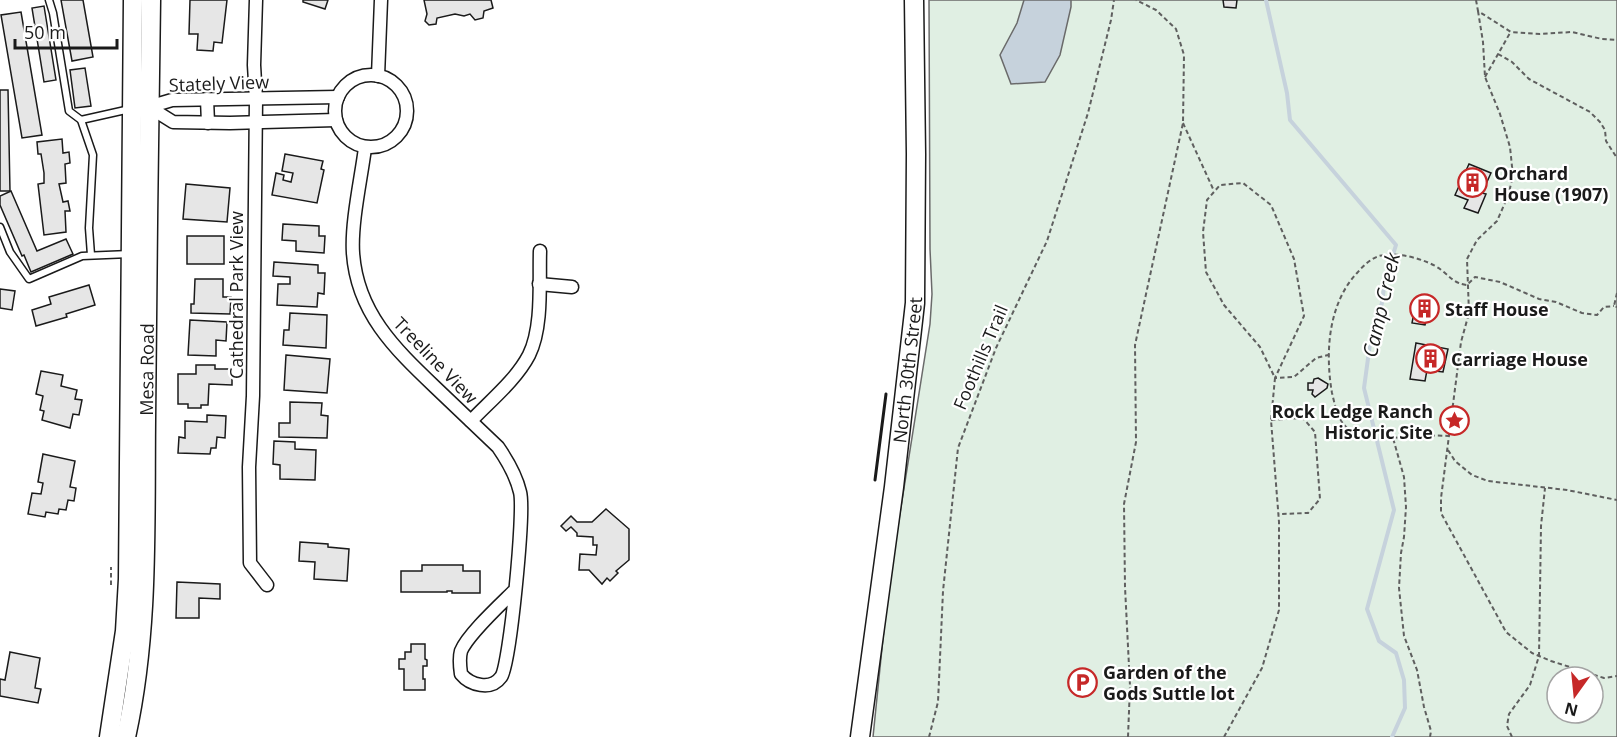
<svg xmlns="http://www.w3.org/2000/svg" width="1617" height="737" font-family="'Open Sans',sans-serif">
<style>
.green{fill:#e0efe3;stroke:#6a6a6a;stroke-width:1.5;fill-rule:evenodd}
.water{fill:#c6d2dc;stroke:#6a6a6a;stroke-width:1.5}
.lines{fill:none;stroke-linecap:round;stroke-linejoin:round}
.stream{stroke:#c6d2dc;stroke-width:4}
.building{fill:#e6e6e6;stroke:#1a1a1a;stroke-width:1.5}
.lane-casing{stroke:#1a1a1a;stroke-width:9}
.street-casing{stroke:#1a1a1a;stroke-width:15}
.secondary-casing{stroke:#1a1a1a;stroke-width:21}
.path{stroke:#5f5f5f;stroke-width:2;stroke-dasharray:4.5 3;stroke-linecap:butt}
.lane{stroke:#fff;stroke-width:6}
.street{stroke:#fff;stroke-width:12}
.secondary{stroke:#fff;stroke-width:18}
.wall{stroke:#1a1a1a;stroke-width:3}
.labels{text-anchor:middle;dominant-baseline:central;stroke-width:4.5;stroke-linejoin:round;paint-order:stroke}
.street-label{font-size:18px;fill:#1a1a1a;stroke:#fff}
.poi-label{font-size:18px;font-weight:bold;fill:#1a1a1a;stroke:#fff;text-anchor:start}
.water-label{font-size:20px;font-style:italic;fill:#1a1a1a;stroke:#fff}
</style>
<rect width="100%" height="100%" fill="#fff"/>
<path class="green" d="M929,0H1617V737H873L888,589L930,324L932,294L930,249ZM1557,677H1593V713H1557Z"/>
<path class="water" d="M1024,0H1071V7L1060,55L1045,82L1011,84L1000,55L1017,23Z"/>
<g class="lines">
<path class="stream" d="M1266,0L1287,93L1290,120L1396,245L1385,280L1382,303L1372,329L1364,388L1394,510L1367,609L1379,641L1396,653L1404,680L1405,708L1392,737"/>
</g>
<g class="building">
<path d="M61,0H83L93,57L72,61Z"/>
<path d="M190,0H227L222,43L214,42L213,51L197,50L198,34H189Z"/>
<path d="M303,0H328L325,9L303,2Z"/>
<path d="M424,0H491L493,8L484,11L483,18L475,20L470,14L464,16L455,14L437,18L436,24L429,25L425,21L427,14Z"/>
<path d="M1223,0H1237L1236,8L1224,7Z"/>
<path d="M44,6L56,80L44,82L32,8Z"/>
<path d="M21,12L42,135L22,138L1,15Z"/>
<path d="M85,68L91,106L75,108L70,70Z"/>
<path d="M0,90H8L10,191H0Z"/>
<path d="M62,139L63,153L69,152L70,163L65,164L66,183L59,184L63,202L68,201L70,211H65L66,232L44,235L38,184L44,183V173L41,154H38L37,142Z"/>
<path d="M285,154L323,161L321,169L324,170L317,203L272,195L276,173L284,175L283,180L291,182L293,173L282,171Z"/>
<path d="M1469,164L1491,173L1482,193L1486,194L1478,213L1464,208L1468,200L1455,195Z"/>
<path d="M186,184L230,188L227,222L183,219Z"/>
<path d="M11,191L37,251L66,239L73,254L31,272L24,255L22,256L0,205V196Z"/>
<path d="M283,224L319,226V236H325L324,253L296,251V241L282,240Z"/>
<rect x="187" y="236" width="37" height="28"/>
<path d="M274,262L318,265V273H325L324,294L318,293L317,307L277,305L278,284H290V277L273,276Z"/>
<path d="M195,279H223V297H231L230,314L191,313V304H194Z"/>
<path d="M89,285L95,305L66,314L67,317L36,326L32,310L51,304L49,297Z"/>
<path d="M0,289L15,291L12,310L0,308Z"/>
<path d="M1417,298L1435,301L1432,319L1427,318L1425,325L1412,323Z"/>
<path d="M290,313L327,315L326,348L283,345L284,330H289Z"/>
<path d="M190,320L227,322L226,341L216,340V356L188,355Z"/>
<path d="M1416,343L1448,349L1443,372L1427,370L1425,381L1410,379Z"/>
<path d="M286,355L330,359L327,393L284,390Z"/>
<path d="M196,365H215V369H232V385L209,384L208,405H201V408H188V404H178V374H196Z"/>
<path d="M41,371L63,375L61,386L77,390L75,399L82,400L79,415L73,414L70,428L42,420L44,411L40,410L43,396L36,394Z"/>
<path d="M1318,378L1328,384L1327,388L1315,397L1312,394L1313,390H1308V383H1313L1314,379Z"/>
<path d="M290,402L322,403L321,415L328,416L327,438L279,437V423H290Z"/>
<path d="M207,415L226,416L225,438L217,437L216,448H211L210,454L178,453L179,437L185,438V421L207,422Z"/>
<path d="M274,441L295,442V449L316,450L315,480L280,479V465L273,464Z"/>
<path d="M43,454L75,461L70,487L76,488L74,501L68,500L66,510L59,509L58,514L46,512L45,517L28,514L32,493L41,494L43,483L38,482Z"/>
<path d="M606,509L629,529V560L616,571L618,573L610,581L607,578L602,584L589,570H579L580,554L596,555L597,545H593V537L577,536V533L571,527L566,531L561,526L571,516L577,522H592Z"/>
<path d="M300,542L328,544V547L349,549L347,581L314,579L315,562L299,561Z"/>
<path d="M422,565H463V571H480V593H452V591H447V592H401V571H422Z"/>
<path d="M177,582L220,584V599L199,598V618H176Z"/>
<path d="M411,644H425V659L427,660V666H423V679H425V690H404V669H399V659H405V652H411Z"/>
<path d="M10,652L40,658L35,688L41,689L38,703L0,696V679L5,680Z"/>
</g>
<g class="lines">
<defs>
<g id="lane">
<path d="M49,0L53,13L69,111L81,120L93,155L89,228L91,255"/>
<path d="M81,120L130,109"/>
<path d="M0,227L10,252L29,279L82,256L130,254"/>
</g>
<g id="street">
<path d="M256,0L254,65L256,99L253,396L249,467L250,563L267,585"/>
<circle cx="371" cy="111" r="36"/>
<path d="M378,76L381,0"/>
<path d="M207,99L208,123"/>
<path d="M149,107L173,122L230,123L336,120"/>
<path d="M145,108L172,100L338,97"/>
<path d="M365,148C361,179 351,223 353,253C357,312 394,348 435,387C456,407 477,427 498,447C507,460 516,475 520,492C525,510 510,665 501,677C491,691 470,685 461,674C460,667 459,658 461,651C468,634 501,604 515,590"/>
<path d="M539,284L572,287"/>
<path d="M471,421C490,401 516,380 529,355C543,327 539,282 540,251"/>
</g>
<g id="secondary">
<path d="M109,737L125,631L128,579L133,0"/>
<path id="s1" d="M126,737C149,633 145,527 146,421C147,281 149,140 151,0"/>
<path id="s2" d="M860,737L894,487L915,303L916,154L914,0"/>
</g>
</defs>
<use href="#lane" class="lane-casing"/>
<use href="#street" class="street-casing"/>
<use href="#secondary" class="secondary-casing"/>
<g class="path">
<path d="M1476,0L1478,11L1511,32L1540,34L1572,32L1602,39L1617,40"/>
<path d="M1478,11L1483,42L1485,77L1500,114L1510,147L1513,176L1508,196L1497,221L1477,240L1467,259L1469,313L1461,342L1441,498V513L1506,632L1532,653L1551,661L1604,678L1617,676"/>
<path d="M1498,54L1512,62L1529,79L1590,112L1600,122L1605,130L1606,141L1617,158"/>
<path d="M1485,77L1510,33"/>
<path d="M1183,123L1214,191"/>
<path d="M1617,293L1614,306L1617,307"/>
<path d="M1271,420L1303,418L1315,432L1320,499L1308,513L1279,514"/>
<path d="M1393,438L1420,435L1449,436"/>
<path d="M1448,450L1455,461L1472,475L1488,481L1567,490L1617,500"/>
<path d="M111,585V567"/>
<path d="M929,737L938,702L943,591L958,448L996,348L1047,241L1088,113L1111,20L1114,0"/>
<path d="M1128,737L1130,686L1125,587L1124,504L1136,442L1135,345L1183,123L1184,55L1176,29L1156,10L1136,0"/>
<path d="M1224,737L1262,668L1279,610V522L1271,420L1275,378L1260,347L1224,305L1206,272L1203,232L1207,200L1220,185L1243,183L1271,205L1294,259L1304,316L1275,378L1294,377L1316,358L1328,355"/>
<path d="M1430,737L1431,731L1424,707L1417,670L1404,636L1399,588L1401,553L1404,537L1406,507L1404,477L1393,438C1377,432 1359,440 1346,427C1337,418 1335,405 1332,393C1325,353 1328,304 1357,273C1363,266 1370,259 1379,256C1396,251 1426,259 1440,269C1449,276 1455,284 1467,285L1475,277L1500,282L1539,299L1556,302L1582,313L1597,315L1604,307L1614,306"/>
<path d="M1512,737L1507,726L1509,714L1530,685L1539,656L1541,526L1545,488"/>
</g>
<use href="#lane" class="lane"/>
<use href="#street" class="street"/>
<use href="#secondary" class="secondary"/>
<path class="wall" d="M875,480L886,394"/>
</g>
<defs>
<symbol id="building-ring" viewBox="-11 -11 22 22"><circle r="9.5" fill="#fff" stroke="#c62828" stroke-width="1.5"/><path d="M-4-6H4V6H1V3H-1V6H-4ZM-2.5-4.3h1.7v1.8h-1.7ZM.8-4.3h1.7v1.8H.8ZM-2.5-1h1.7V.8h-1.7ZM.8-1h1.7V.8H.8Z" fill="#c62828"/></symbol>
<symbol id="sight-ring" viewBox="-11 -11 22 22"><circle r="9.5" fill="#fff" stroke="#c62828" stroke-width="1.5"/><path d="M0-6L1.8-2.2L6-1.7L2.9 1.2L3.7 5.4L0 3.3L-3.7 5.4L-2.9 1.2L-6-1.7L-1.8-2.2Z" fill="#c62828"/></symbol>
<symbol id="parking-ring" viewBox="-11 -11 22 22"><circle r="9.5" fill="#fff" stroke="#c62828" stroke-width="1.5"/><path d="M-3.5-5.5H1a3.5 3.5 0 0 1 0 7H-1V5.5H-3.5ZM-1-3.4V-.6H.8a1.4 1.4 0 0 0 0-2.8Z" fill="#c62828"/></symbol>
</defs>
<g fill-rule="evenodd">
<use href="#building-ring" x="1456" y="166" width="33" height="33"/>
<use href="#building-ring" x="1408" y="292" width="33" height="33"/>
<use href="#building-ring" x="1414" y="342" width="33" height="33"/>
<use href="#sight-ring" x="1438" y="404" width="33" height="33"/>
<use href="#parking-ring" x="1066" y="666" width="33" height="33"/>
</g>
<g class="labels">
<g class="street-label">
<text transform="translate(219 83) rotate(-2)">Stately View</text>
<text transform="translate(236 295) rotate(-90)">Cathedral Park View</text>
<text transform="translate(980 357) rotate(-67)">Foothills Trail</text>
<text transform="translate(436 360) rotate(46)">Treeline View</text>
<text stroke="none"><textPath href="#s1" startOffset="369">Mesa Road</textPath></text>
<text stroke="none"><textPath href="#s2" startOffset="370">North 30th Street</textPath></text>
</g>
<g class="poi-label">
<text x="1494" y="173">Orchard<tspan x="1494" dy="21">House (1907)</tspan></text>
<text x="1445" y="309">Staff House</text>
<text x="1451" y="359">Carriage House</text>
<text x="1433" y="411" text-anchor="end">Rock Ledge Ranch<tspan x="1433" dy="21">Historic Site</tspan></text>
<text x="1103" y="672">Garden of the<tspan x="1103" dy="21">Gods Suttle lot</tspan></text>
</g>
<g class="water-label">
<text transform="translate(1381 305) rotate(-77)">Camp Creek</text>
</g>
</g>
<g transform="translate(1575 695) rotate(195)"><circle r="28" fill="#ffffff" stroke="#a3a3a3" stroke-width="1.5"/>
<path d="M0-4.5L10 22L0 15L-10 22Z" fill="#c62828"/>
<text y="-9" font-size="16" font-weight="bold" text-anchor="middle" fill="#1a1a1a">N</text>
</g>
<path d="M15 39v9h102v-9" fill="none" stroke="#1a1a1a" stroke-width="3"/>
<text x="24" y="39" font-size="18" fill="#1a1a1a" stroke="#ffffff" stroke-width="4.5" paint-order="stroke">50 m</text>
</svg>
